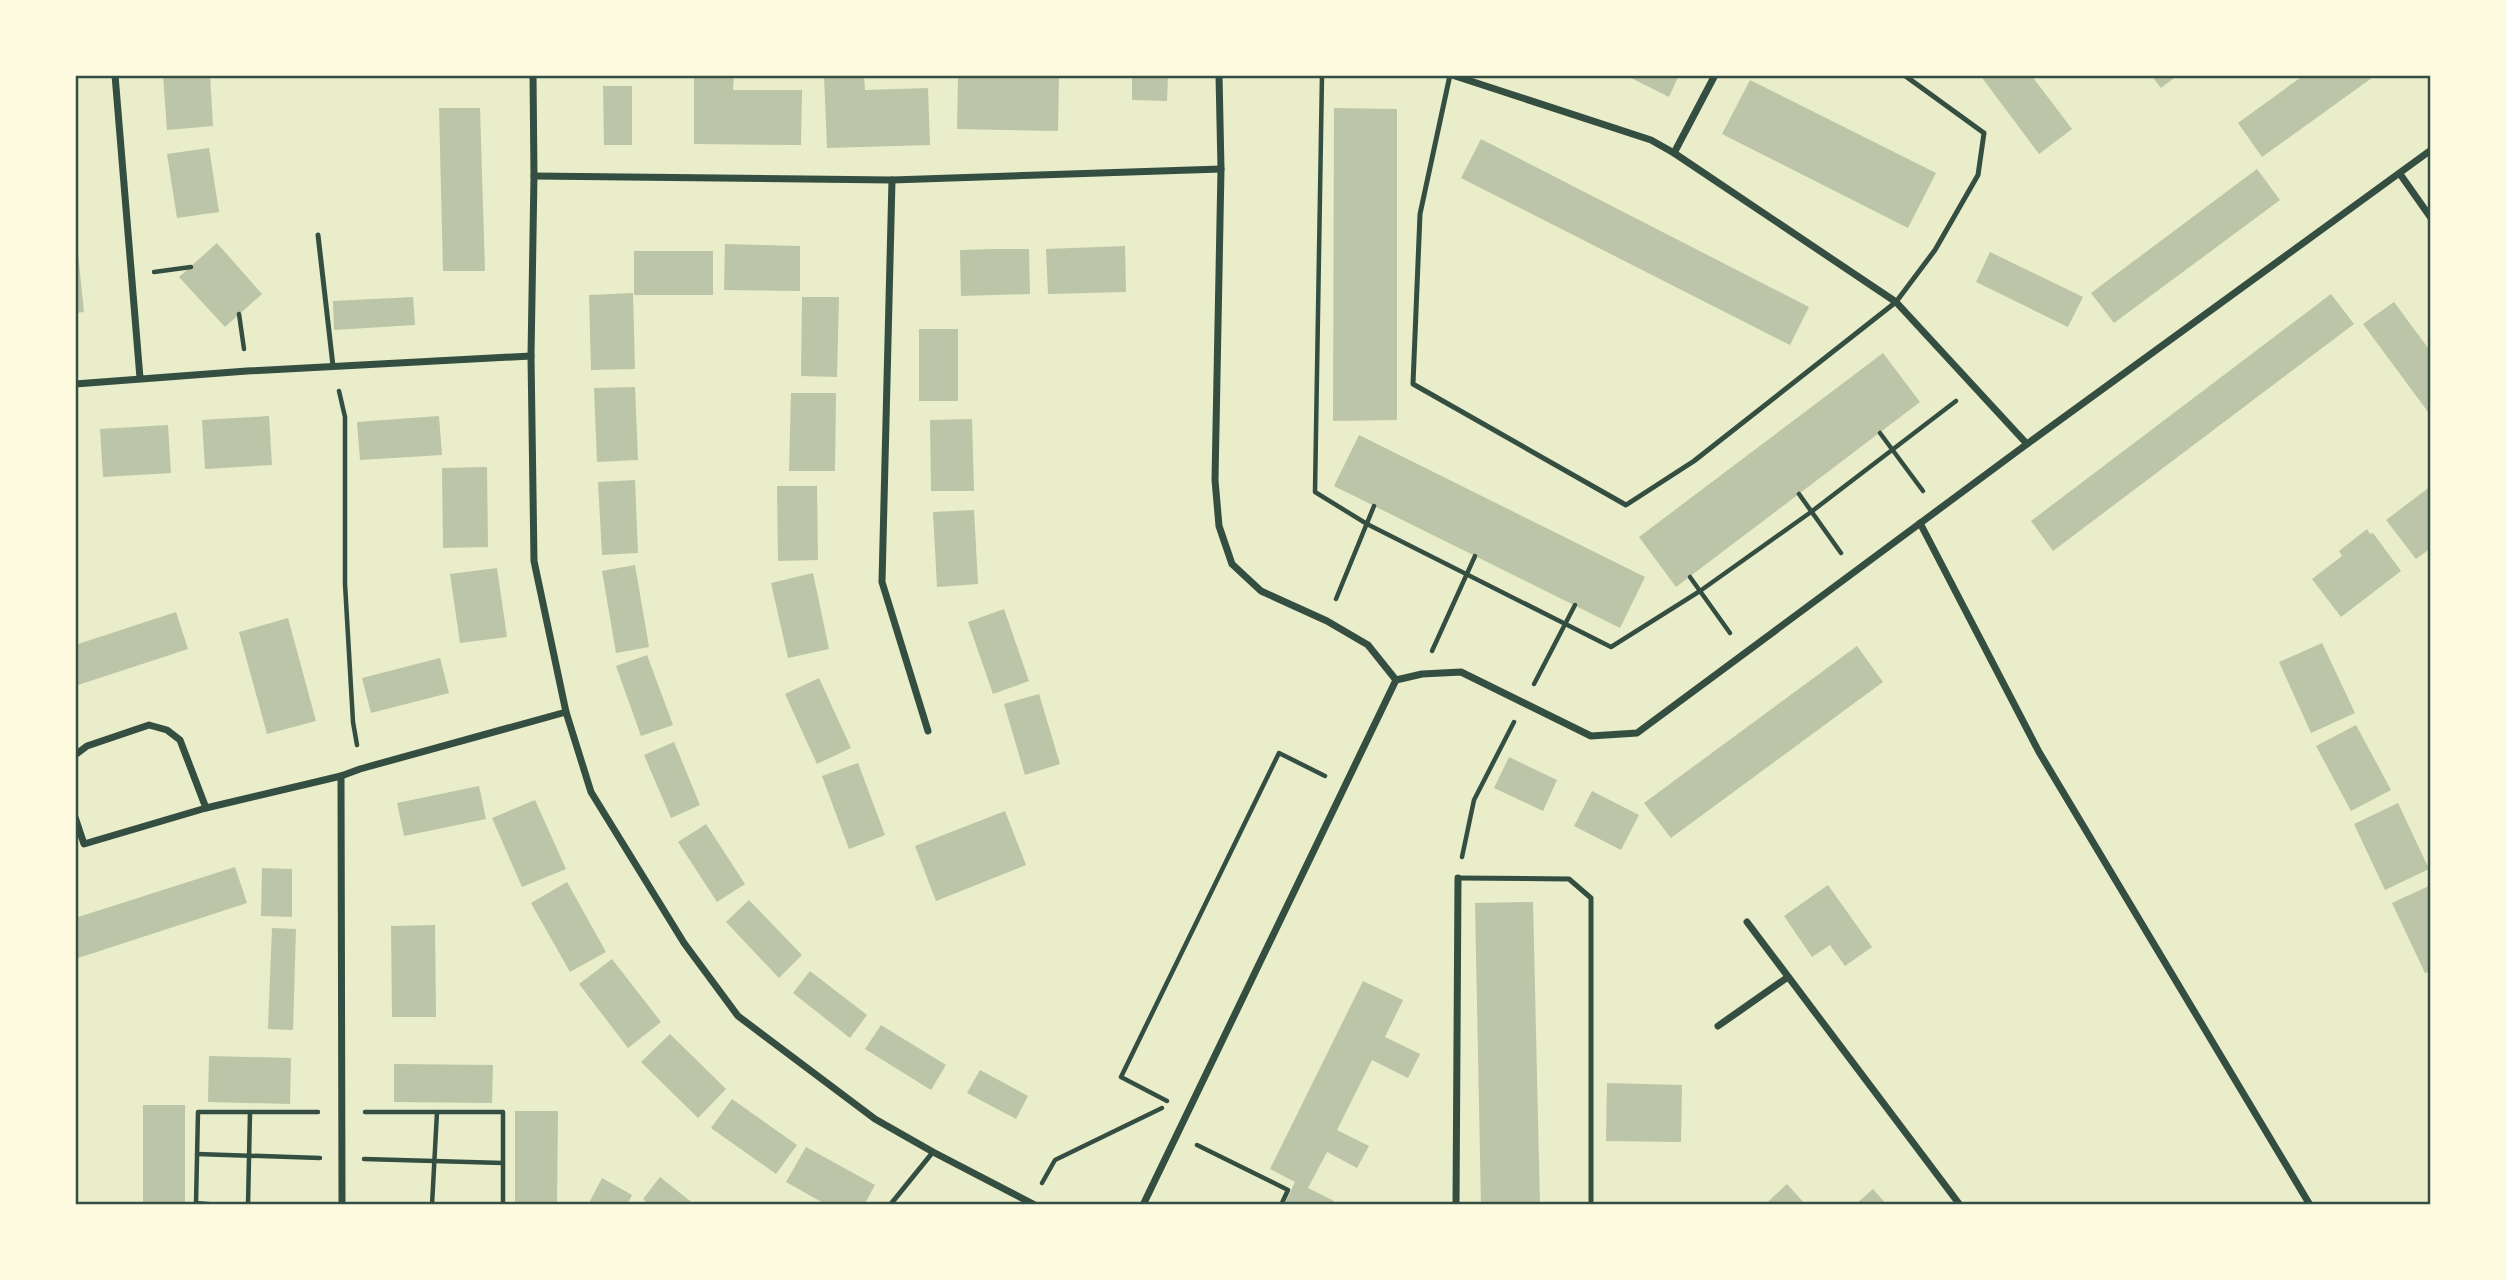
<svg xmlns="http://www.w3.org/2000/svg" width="2506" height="1280" font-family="Spectral,serif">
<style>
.building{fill:#bcc5a7}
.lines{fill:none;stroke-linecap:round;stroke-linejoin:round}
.path{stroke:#344e41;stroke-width:4.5}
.service{stroke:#344e41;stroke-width:5}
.minor{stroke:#344e41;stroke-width:7}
.neatline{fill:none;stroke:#344e41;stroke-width:2.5}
</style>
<rect width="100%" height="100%" fill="#e9edc9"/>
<g class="building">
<path d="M163,75H210L213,126L167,130Z"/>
<path d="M694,75H734L733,90H802L801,145L694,144Z"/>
<path d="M824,75H864L865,90L928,88L930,145L827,148Z"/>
<path d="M958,75H1059L1058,131L957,129Z"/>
<path d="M1132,75H1168L1167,101L1132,100Z"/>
<path d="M1625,75H1679L1669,97Z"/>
<path d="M1980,75H2031L2072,129L2039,154Z"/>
<path d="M2151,75H2178L2161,88Z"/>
<path d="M2304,75H2376L2262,157L2238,123Z"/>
<path d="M1750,80L1936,173L1908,228L1722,134Z"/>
<path d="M603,86H632V145H604Z"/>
<path d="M439,108H480L485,271H443Z"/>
<path d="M1334,108L1397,109V420L1333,421Z"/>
<path d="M1481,139L1809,307L1790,345L1461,178Z"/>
<path d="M209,148L219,212L177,218L167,154Z"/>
<path d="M2257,169L2280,200L2114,323L2091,293Z"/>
<path d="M75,243H77L84,312L75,313Z"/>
<path d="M217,243L262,294L225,327L179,277Z"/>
<path d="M725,244L800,246V291L724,290Z"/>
<path d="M1125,246L1126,292L1048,294L1046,249Z"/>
<path d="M994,249H1029L1030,294L961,296L960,250Z"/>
<rect x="634" y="251" width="79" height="44"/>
<path d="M1990,252L2083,297L2068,327L1976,282Z"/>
<path d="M633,293L635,369L591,370L589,295Z"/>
<path d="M2331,294L2354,324L2053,551L2031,521Z"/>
<path d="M413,297L415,325L334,330L333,301Z"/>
<path d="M802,297H839L837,377L801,376Z"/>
<path d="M2394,302L2431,352V416L2363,324Z"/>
<rect x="919" y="329" width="39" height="72"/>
<path d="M1883,353L1920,402L1676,587L1639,537Z"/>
<path d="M635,387L638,460L597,462L594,388Z"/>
<path d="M791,393H836L835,471H789Z"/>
<path d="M269,416L272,465L205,469L202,420Z"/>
<path d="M439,416L442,455L360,460L357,422Z"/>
<path d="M972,419L974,491H931L930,420Z"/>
<path d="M168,425L171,473L103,477L100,429Z"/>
<path d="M1359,435L1645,577L1620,628L1334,486Z"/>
<path d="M487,467L488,547L443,548L442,468Z"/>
<path d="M635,480L638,553L602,555L598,482Z"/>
<path d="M777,486H817L818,560L778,561Z"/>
<path d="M2431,486V548L2416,559L2386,520Z"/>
<path d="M974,510L978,584L937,587L933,512Z"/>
<path d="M2367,529L2370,534L2373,533L2401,571L2341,617L2312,579L2342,556L2339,551Z"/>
<path d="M635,565L649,647L616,653L602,571Z"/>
<path d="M497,568L507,637L460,643L450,574Z"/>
<path d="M813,573L829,649L788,658L771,583Z"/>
<path d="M1004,609L1029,681L993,694L968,622Z"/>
<path d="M176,612L188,649L75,686V645Z"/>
<path d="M288,618L316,721L267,734L239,632Z"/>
<path d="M2322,643L2355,713L2311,733L2279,662Z"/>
<path d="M1857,646L1883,682L1671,838L1644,803Z"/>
<path d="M647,655L673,725L641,736L616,666Z"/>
<path d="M440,658L449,693L371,713L362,678Z"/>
<path d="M819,678L851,748L817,764L785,694Z"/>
<path d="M1039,694L1060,764L1025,775L1004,704Z"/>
<path d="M2356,725L2391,790L2351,811L2316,746Z"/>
<path d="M674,742L700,805L671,818L644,755Z"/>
<path d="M1509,757L1557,780L1543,811L1494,788Z"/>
<path d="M858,763L885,835L849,849L822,776Z"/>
<path d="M479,786L486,819L404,836L397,803Z"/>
<path d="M1592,791L1639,815L1621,850L1574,826Z"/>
<path d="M535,800L566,869L522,887L492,818Z"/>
<path d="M2398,803L2429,869L2385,890L2354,824Z"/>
<path d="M1005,811L1026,865L936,901L915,846Z"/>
<path d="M706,824L745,884L717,902L678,842Z"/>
<path d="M235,867L247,903L75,959V918Z"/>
<path d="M262,868L292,869V917L261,916Z"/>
<path d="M567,882L606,952L570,972L531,903Z"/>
<path d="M1828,885L1872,947L1845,966L1830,945L1812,957L1784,916Z"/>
<path d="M2431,885V971L2425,973L2392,903Z"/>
<path d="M749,900L802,955L779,978L726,922Z"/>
<path d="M1533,902L1540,1205H1481L1475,903Z"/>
<path d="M435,925L436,1017H392L391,926Z"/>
<path d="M272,928L296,929L293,1030L268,1029Z"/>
<path d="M612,959L661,1022L628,1048L579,984Z"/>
<path d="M810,971L867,1015L850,1038L793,993Z"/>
<path d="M1363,981L1403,1000L1385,1037L1420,1054L1408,1078L1372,1060L1337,1130L1369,1146L1357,1168L1327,1152L1308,1188L1334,1201L1332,1205H1284L1295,1182L1270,1169Z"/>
<path d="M881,1025L946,1065L931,1090L865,1049Z"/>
<path d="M670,1034L726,1089L698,1118L641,1062Z"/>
<path d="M209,1056L291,1058L290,1104L208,1102Z"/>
<path d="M394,1064L493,1065L492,1103L394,1102Z"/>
<path d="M980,1070L1028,1096L1016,1119L967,1093Z"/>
<path d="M1607,1083L1682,1085L1681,1142L1606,1141Z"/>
<path d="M732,1099L797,1145L776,1174L711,1128Z"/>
<rect x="143" y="1105" width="42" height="99"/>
<path d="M515,1111H558L557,1205H515Z"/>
<path d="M806,1147L875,1185L864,1205H827L786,1182Z"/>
<path d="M660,1177L695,1205H650L643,1199Z"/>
<path d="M602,1178L632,1195L627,1205H588Z"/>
<path d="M1787,1184L1806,1205H1765L1775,1195Z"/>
<path d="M1873,1189L1887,1205H1855Z"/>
</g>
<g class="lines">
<g class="path">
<path d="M1322,75L1315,492L1367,524L1611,647L1700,591L1811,512L1956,401"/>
<path d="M154,272L191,267"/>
<path d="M239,314L244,349"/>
<path d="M339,391L345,417V584L353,722L357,745"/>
<path d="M1880,433L1923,491"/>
<path d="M1799,494L1841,553"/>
<path d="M1690,577L1730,633"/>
<path d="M1336,599L1374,506"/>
<path d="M1432,651L1475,556"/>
<path d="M1534,684L1575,605"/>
<path d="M1462,857L1474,800L1514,722"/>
<path d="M1167,1101L1121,1077L1279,753L1325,776"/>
<path d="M365,1112H503V1205"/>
<path d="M1197,1145L1288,1190L1281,1205"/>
<path d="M197,1154L320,1158"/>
<path d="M364,1159L503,1163"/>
<path d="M1042,1183L1055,1160L1162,1108"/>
<path d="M219,1205L196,1203L198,1112H318"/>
<path d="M248,1205L250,1112"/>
<path d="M432,1205L437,1112"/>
</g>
<g class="service">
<path d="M1450,75L1420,214L1413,384L1626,505L1694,461L1896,302L1935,250L1978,175L1984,133L1904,75"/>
<path d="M318,235L333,366"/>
<path d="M1458,878L1569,879L1591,898V1205"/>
<path d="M890,1205L933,1152"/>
</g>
<g class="minor">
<path d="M115,75L140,378"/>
<path d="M533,75L534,176L531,356L534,561L566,712L591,792L684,943L738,1016L875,1119L933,1152L1035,1205"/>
<path d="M1219,75L1221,169L1215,480L1219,526L1232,564L1261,591L1327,621L1368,645L1396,680"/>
<path d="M1452,75L1651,140L1674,153L1896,302L2027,444"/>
<path d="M1674,153L1715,75"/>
<path d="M2400,174L2431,218"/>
<path d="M534,176L892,180L1221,169"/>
<path d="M892,180L882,582L928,731"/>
<path d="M75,384L247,371L531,356"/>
<path d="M1920,523L2039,752L2310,1205"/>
<path d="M1396,680L1422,674L1461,672L1591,736L1637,733L2027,444L2431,150"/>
<path d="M75,755L87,746L149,725L167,730L180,740L206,808"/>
<path d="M341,776L342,1205"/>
<path d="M75,817L84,844L206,808L341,776L360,769L566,712"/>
<path d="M1747,922L1960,1205"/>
<path d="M1718,1026L1788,977"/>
<path d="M1143,1205L1396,680"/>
<path d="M1456,1205L1458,878"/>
</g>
</g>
<rect width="2506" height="1280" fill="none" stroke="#fefae0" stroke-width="154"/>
<rect x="77" y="77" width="2352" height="1126" class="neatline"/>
</svg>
